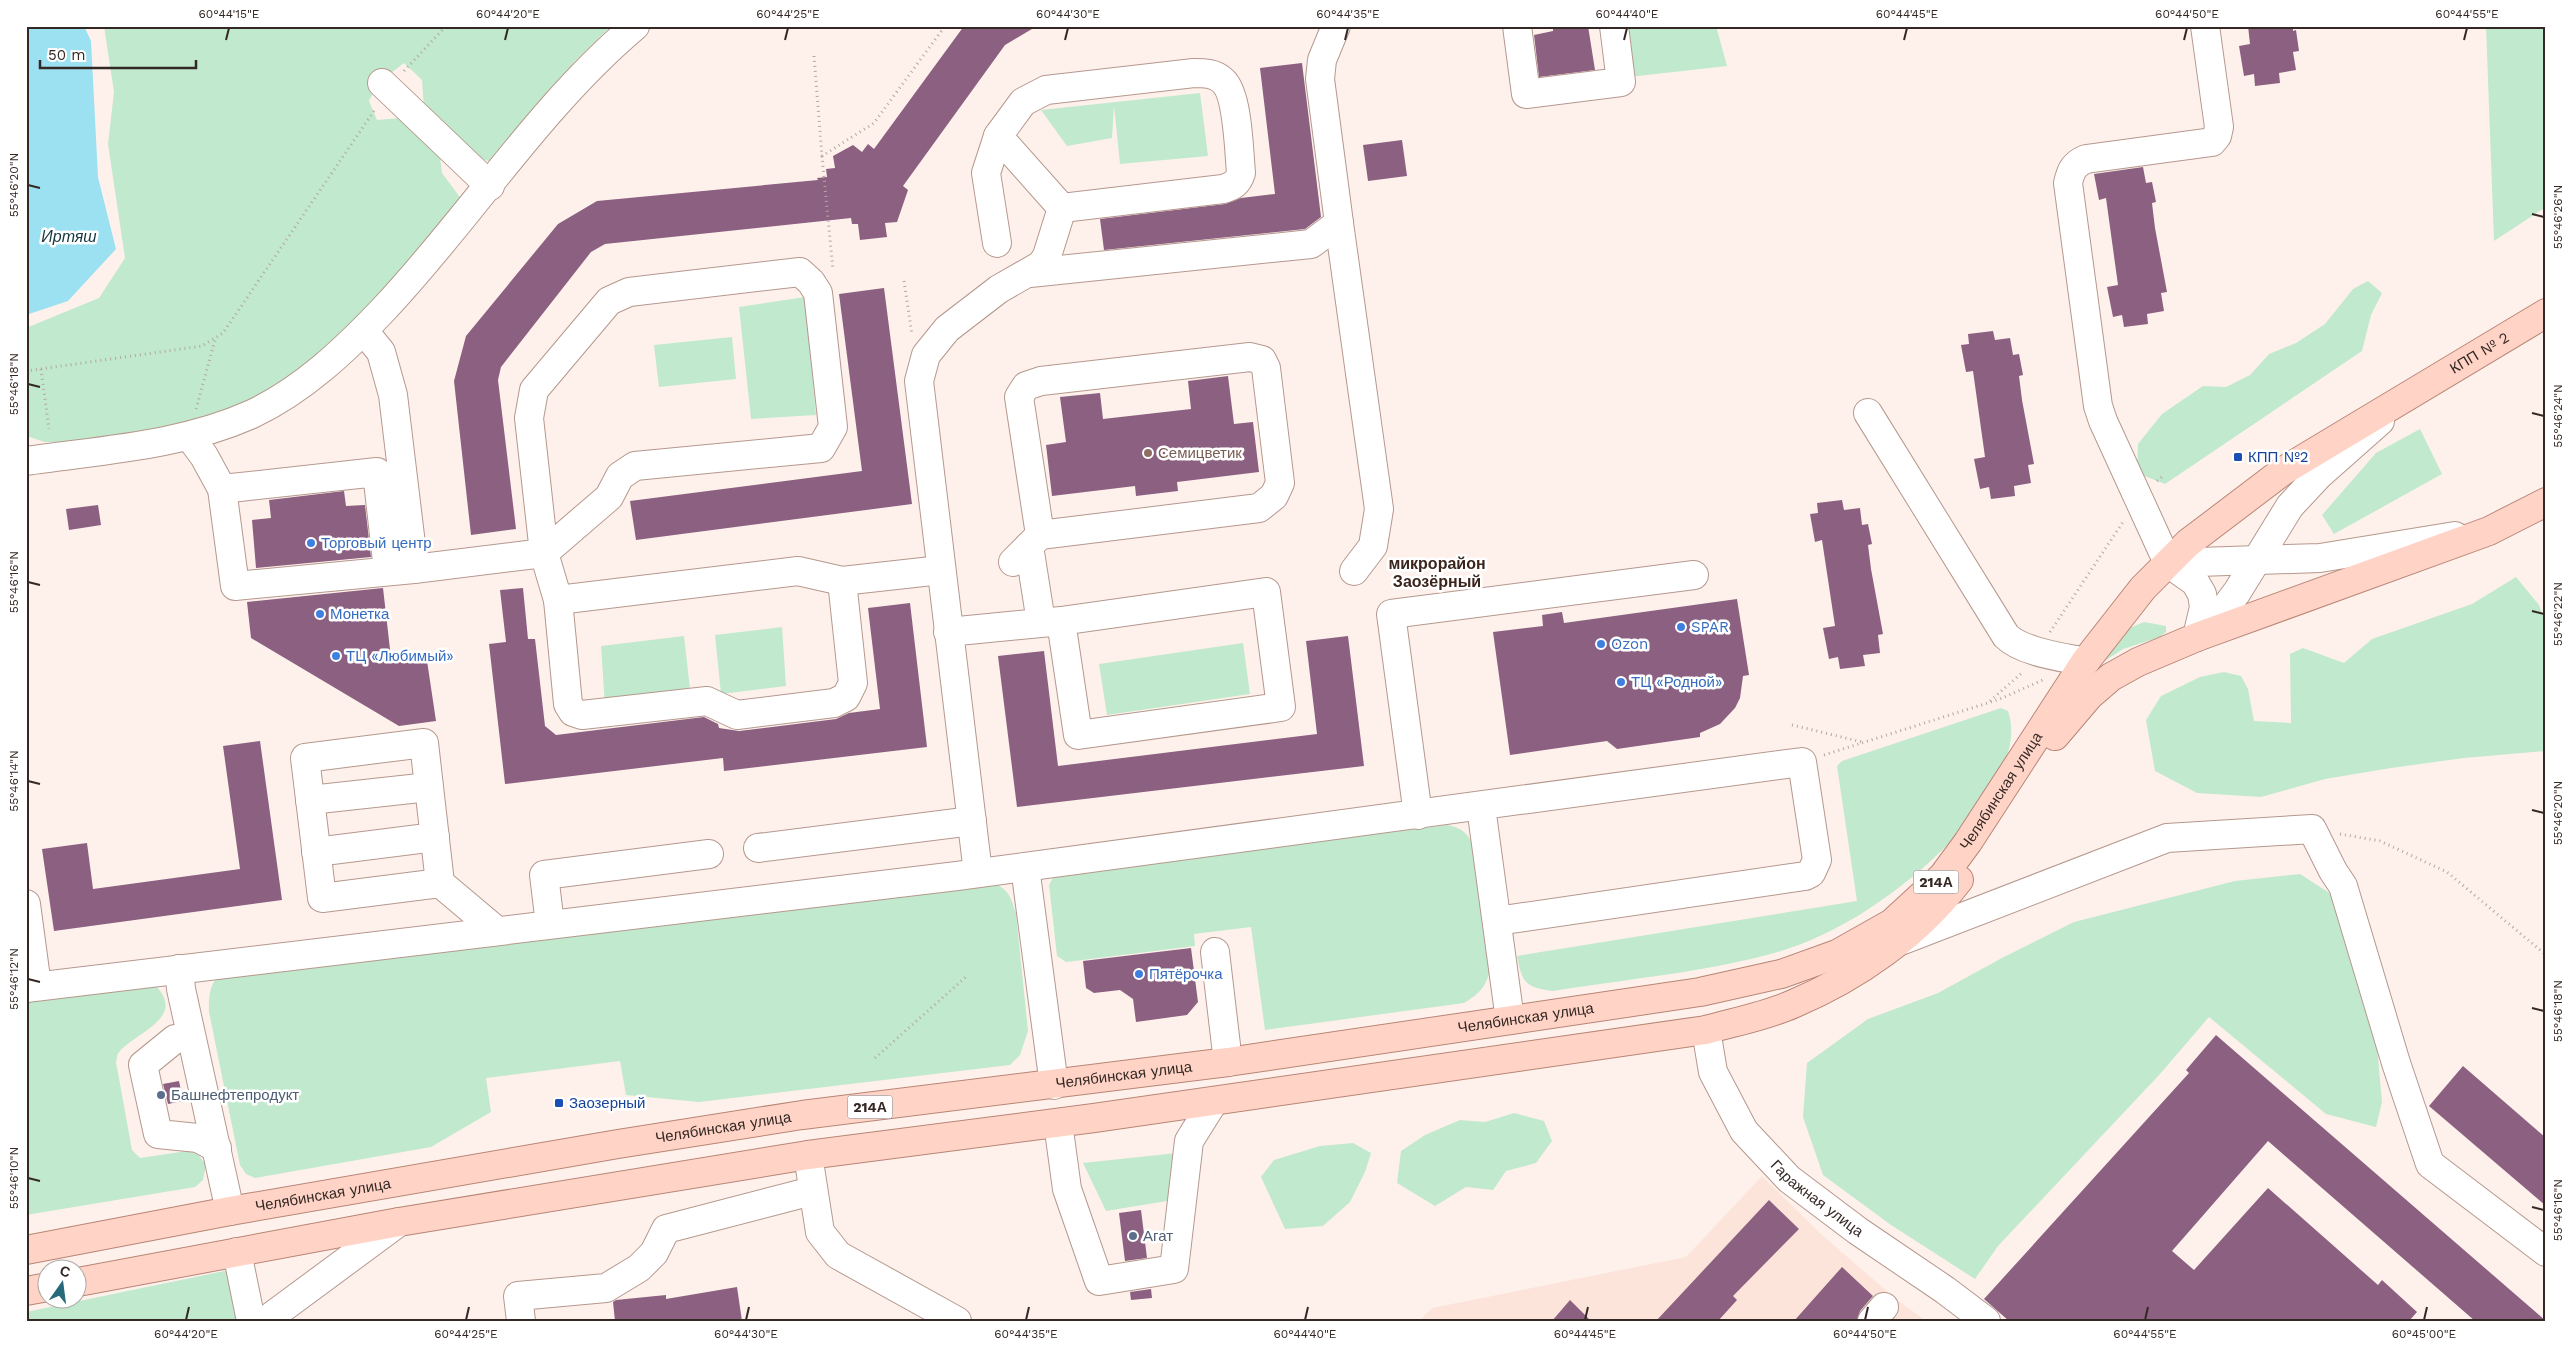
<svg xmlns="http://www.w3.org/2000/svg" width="2572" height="1347" font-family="'Work Sans',sans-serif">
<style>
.industrial{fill:#fce4da}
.green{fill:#c1e9cd}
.water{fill:#9be1f2}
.building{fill:#8c6080}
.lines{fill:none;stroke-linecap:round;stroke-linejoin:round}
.minor-casing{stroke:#b5988d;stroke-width:30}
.major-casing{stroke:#b88575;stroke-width:30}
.path{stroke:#b3a7a2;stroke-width:3;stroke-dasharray:1 4;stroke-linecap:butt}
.minor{stroke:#fff;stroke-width:28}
.major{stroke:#ffd4c7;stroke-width:28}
.ticks{fill:none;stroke:#342824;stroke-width:2}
.education-dot{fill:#8d6e63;stroke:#fff;stroke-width:2}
.transit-dot{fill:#1a4fb4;stroke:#fff;stroke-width:2}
.shop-dot{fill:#3f7fe0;stroke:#fff;stroke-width:2}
.service-dot{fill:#5c6f8a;stroke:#fff;stroke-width:2}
.labels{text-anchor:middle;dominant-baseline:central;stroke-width:5;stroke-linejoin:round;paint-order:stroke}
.shield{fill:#fff;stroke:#716866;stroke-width:1}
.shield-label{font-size:14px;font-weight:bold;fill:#342824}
.street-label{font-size:15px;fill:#342824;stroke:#fff}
.education-label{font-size:15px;fill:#785e54;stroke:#fff;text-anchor:start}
.transit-label{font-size:15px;fill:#164399;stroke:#fff;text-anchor:start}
.shop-label{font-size:15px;fill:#366cbe;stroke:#fff;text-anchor:start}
.service-label{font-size:15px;fill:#4e5e75;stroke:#fff;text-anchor:start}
.water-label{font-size:16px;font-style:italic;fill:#15373f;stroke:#fff}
.neighbourhood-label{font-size:16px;font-weight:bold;fill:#3b241c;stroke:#fff}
.neatline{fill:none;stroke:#342824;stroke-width:2}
.ticks-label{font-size:12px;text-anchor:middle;fill:#342824}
</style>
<rect width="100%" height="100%" fill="#fef1ec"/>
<path class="industrial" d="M1762,1176L1822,1235L1896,1299L1926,1321H1419L1432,1308L1686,1257Z"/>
<g class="green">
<path d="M104,26H611L575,61L492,162L478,158L424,108L422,80L404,63L378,83L369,101L377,120L400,118L440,157L442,173L462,200L318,365L232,415L111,444L45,442L26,436V328L99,298L125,258L108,144L114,92Z"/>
<path d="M1621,26H1716L1727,66L1629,77Z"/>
<path d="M2486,26H2546V207L2494,241Z"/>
<path d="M1200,93L1208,156L1120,164L1114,106L1112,138L1067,146L1041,110Z"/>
<path d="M2368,281L2382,293L2371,315L2362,351L2165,484L2137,473L2138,444L2162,414L2203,386L2226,387L2250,375L2269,354L2296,343L2325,324L2353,289Z"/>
<path d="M805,297L816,415L751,419L739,307Z"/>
<path d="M732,337L736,379L659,387L654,345Z"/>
<path d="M2420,429L2442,474L2334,534L2322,515L2376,453Z"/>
<path d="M2516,577L2539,605L2546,623V751L2464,758L2391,768L2325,779L2261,797L2197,793L2155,771L2146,720L2161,696L2200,677L2224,672L2241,676L2248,689L2254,721L2291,723L2290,654L2303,648L2344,663L2372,639L2472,604Z"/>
<path d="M2144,622L2166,626V632L2160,637L2123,649L2091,670L2127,629Z"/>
<path d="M782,627L786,686L721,694L715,635Z"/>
<path d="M684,636L691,698L605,706L601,646Z"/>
<path d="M1243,643L1250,694L1107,715L1099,664Z"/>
<path d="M2001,708L2008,711C2020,747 1997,779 1976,807C1963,824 1951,843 1935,857C1892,897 1837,934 1781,951C1711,972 1626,979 1553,991C1525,988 1522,982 1517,956L1857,901L1837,766L1842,761Z"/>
<path d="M1448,825C1465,829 1470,836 1476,852L1491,966C1487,985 1481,993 1464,1003L1265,1030L1251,927L1194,934L1195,946L1066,962L1057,956L1049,885L1055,874Z"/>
<path d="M2300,874L2331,894L2376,1035L2382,1102L2376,1127L2326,1114L2209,1017L2160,1074L1998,1246L1975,1279L1891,1225L1823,1175L1803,1117L1807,1063L1868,1019L1938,993L2002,958L2074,922L2235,881Z"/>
<path d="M991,882C1009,889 1011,897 1016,914L1028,1031L1020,1055L1010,1065L699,1102L626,1095L620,1061L486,1078L491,1112L431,1147L255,1178L246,1174L240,1165L209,1012C209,995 209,985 221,973Z"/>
<path d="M153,983C189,1017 138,1031 120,1051C117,1053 117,1058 116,1062L132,1150L140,1158L187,1151L198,1154L206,1165L203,1180L195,1187L26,1215V998Z"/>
<path d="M1514,1113L1544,1121L1552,1141L1536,1163L1506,1171L1493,1190L1466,1187L1435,1206L1397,1183L1401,1151L1425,1135L1460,1120L1485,1122Z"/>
<path d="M1353,1143L1371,1153L1365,1172L1350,1202L1323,1226L1285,1229L1261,1177L1274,1160L1320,1146Z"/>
<path d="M1186,1152L1173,1200L1106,1211L1083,1163Z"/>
<path d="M234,1269L243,1321H26V1312Z"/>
</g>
<path class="water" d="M26,26H84L91,41L98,177L116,249L68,301L26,315Z"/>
<g class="building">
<path d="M964,26H1037L1005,45L903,186L908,190L897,222L885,223L887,237L860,240L858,224H852L851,218L605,244L591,252L501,367L498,380L516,529L471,535L454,381L466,336L558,224L597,201L818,180L817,178L827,177L826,169L835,168L833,156L853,145L862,152L868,144L874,149Z"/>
<path d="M1553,26H1588L1595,70L1539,77L1534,35L1553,31Z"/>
<path d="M2248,26H2293V31L2296,30L2299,51L2293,52L2296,70L2279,73L2280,83L2255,86L2254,74L2244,76L2239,46L2250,44Z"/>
<path d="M1302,63L1321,217L1305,229L1104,250L1100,219L1225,204L1241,198L1275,194L1260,68Z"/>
<path d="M1402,140L1407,176L1368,181L1363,145Z"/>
<path d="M2143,167L2146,183L2152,182L2156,202L2152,203L2155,228L2167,292L2161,293L2164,311L2147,314L2148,324L2124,327L2122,315L2113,317L2107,287L2118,285L2106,198L2099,200L2094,174Z"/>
<path d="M884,288L912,504L636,540L630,501L862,471L839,294Z"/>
<path d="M1993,331L1995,340L2010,338L2013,355L2019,354L2023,375L2019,376L2022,400L2034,464L2028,465L2031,483L2014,486L2015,496L1991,499L1989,487L1980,489L1974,459L1985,457L1973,371L1966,372L1961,345L1969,344L1968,334Z"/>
<path d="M1228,376L1234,424L1253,422L1259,472L1177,482L1178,491L1136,496L1135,486L1052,496L1046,445L1066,442L1060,397L1100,393L1103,419L1191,409L1188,381Z"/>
<path d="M344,491L346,506L365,505L371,557L256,568L252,520L271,518L269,500Z"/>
<path d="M1842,500L1844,510L1860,508L1862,525L1868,524L1872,544L1868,545L1871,569L1883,634L1878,635L1880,653L1863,655L1865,666L1840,669L1838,657L1829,659L1823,628L1835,626L1822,540L1815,542L1810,514L1818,513L1817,503Z"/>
<path d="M98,505L101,525L69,530L66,509Z"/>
<path d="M383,588L391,658L426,654L436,721L399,726L251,638L247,602Z"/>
<path d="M523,588L528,639H535L545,726L556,735L704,717L718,724L719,728L739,731L836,719L849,713L880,709L868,608L910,603L927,747L724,771L723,758L505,784L489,644L506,642L500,590Z"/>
<path d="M1737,599L1749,675L1743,676L1740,698L1735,708L1720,724L1700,733V737L1617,749L1607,741L1510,755L1493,632L1543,626L1542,615L1562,612L1564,623Z"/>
<path d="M1348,636L1364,766L1017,807L998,656L1044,651L1058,766L1317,734L1306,641Z"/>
<path d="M260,741L282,900L54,931L42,849L87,843L93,889L240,869L223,746Z"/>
<path d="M1191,948L1198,1002L1187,1015L1136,1022L1133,999L1120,990L1094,993L1086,988L1083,961Z"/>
<path d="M2216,1035L2546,1321H2475L2268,1141L2172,1251L2194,1270L2268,1188L2378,1285L2382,1280L2417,1312L2409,1321H2009L1984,1299L2189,1073L2186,1070Z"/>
<path d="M2463,1066L2546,1138V1206L2429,1106Z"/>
<path d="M179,1081L183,1101L168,1104L163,1084Z"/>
<path d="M1769,1200L1799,1229L1733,1296L1737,1300L1718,1321H1656Z"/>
<path d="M1141,1210L1147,1258L1125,1261L1119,1213Z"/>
<path d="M1842,1267L1873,1296L1860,1311L1857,1321H1794Z"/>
<path d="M737,1287L742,1321H615L613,1302L616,1300L666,1295V1299Z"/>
<path d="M1151,1289L1152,1298L1131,1300L1130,1292Z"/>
<path d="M1570,1300L1591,1321H1552Z"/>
</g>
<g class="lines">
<defs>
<g id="minor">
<path d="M1517,26L1526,94L1621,82L1614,26"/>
<path d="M1194,73C1204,73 1215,73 1223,81C1238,94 1239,152 1241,173C1238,183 1233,186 1223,189L1062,208L998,136L1023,102L1046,90Z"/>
<path d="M382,83L490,186"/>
<path d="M1339,223L1379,509L1373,546L1354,571"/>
<path d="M997,243L986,173L998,136"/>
<path d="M1030,273L1311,244L1339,223L1320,79L1322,60L1336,26"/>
<path d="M364,331L381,352L393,395L414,569L544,553L609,497L620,476L635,466L821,448L833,427L818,293L811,282L800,272L629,292L609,301L534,390L529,418L544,553L558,600L568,704L573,712L582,715L707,701L737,715L834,703L846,697L853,683L842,581"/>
<path d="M1868,413L2006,636C2022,652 2062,657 2085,662"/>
<path d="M189,436L204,456L222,489L235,586L414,569"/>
<path d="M26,461C102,450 181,446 252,414C303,390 345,350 383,310C470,218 538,108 635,26"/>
<path d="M222,489L377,472L388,571"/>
<path d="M1029,546L1041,622"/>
<path d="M1013,562L1040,535L1259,508L1274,496L1280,483L1266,368L1262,360L1250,357L1041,381L1026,386L1019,397L1040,535"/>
<path d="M2168,563L2320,558L2455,536"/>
<path d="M558,600L798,571L842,581L941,570"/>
<path d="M948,632L1061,621L1266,592L1281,707L1078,735L1061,621"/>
<path d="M2198,636L2219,616L2237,592L2290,506L2319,475L2380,421"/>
<path d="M2197,637L2204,607L2202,594L2195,582L2168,563L2103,421L2098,406L2068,183C2071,170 2074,164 2086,159L2212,142L2217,136L2219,127L2205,26"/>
<path d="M310,800L429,787"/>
<path d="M1481,807L1510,1020"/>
<path d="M1418,815L1391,614L1694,575"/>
<path d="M758,848L972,821"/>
<path d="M316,852L435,837"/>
<path d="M1025,867L1054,1085"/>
<path d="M978,873L919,381L926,355L947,329L999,289L1041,265L1047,256L1062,208"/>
<path d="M440,883L322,898L305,758L424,743L440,883L497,931"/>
<path d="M26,904L37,986"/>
<path d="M550,924L544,875L709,854"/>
<path d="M1903,940L2167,838L2312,829L2333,871L2343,886L2396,1063L2430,1164L2546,1252"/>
<path d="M1215,952L1228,1062"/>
<path d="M179,969L181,989L230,1211"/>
<path d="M26,988L957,876L1802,762L1817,860L1811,873L1805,876L1497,921"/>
<path id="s1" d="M1706,1030L1713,1072L1744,1131L1789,1179L1858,1231L1945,1290L1986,1321"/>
<path d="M175,1039L143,1065L158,1134L198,1138L217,1148"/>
<path d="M1058,1123L1067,1189L1099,1281L1174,1269L1189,1141L1214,1101"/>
<path d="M808,1155L820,1232L838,1255L957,1321"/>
<path d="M237,1252L251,1321"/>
<path d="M265,1321L399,1222"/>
<path d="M521,1321L518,1296L606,1288L639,1268L654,1253L666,1229L812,1191"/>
<path d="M1872,1321L1884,1307"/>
</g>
<g id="major">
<path d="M2055,736L2089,696L2111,677L2138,662L2197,637L2489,531L2546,502"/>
<path id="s2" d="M26,1250L230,1211L618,1144L802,1115L1228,1062L1700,992L1781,974L1837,954L1892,923L1943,876L1968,842L2085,662L2143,588L2188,543L2283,471L2546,313"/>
<path d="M78,1282L399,1222L808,1155L1094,1118L1706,1030C1734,1022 1766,1016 1793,1004C1857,977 1917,935 1959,880"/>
<path d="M26,1291L48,1287"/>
</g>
</defs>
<use href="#minor" class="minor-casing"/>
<use href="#major" class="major-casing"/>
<g class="path">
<path d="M814,56L822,156L874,123L945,26"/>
<path d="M404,71L446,26"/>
<path d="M822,156L833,270"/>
<path d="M904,281L912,335"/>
<path d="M41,369L49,429"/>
<path d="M26,371L202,346L223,333L376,108"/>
<path d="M196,409L215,340"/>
<path d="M2157,481L2163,476"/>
<path d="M2050,632L2123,522"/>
<path d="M1990,701L2023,672"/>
<path d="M1792,725L1862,742"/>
<path d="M1824,755L2000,699L2045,679"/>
<path d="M2340,834L2380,841L2447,872L2546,955"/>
<path d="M875,1058L967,976"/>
</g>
<use href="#minor" class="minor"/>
<use href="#major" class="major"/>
</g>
<path class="ticks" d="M226,40L229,28M505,40L508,28M785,40L788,28M1065,40L1068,28M1345,40L1348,28M1624,40L1627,28M1904,40L1907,28M2184,40L2187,28M2464,40L2467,28M28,185L40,188M2532,214L2544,217M28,384L40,387M2532,413L2544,416M28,582L40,585M2532,611L2544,614M28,781L40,784M2532,810L2544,813M28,979L40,982M2532,1008L2544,1011M28,1178L40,1181M2532,1207L2544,1210M186,1320L189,1307M466,1320L469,1307M746,1320L749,1307M1026,1320L1029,1307M1305,1320L1308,1307M1585,1320L1588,1307M1865,1320L1868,1307M2145,1320L2148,1307M2424,1320L2427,1307"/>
<circle class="education-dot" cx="1148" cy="453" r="5"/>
<g class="transit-dot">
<rect x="2233" y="452" width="10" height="10" rx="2.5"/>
<rect x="554" y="1098" width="10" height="10" rx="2.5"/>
</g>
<g class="shop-dot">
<circle cx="311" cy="543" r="5"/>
<circle cx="320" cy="614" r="5"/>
<circle cx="1681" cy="627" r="5"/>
<circle cx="1601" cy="644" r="5"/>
<circle cx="336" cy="656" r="5"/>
<circle cx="1621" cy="682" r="5"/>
<circle cx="1139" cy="974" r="5"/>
</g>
<g class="service-dot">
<circle cx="161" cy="1095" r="5"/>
<circle cx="1133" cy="1236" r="5"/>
</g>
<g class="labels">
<g class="shield">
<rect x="1913.5" y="870.5" width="45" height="23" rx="4"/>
<rect x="847.5" y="1095.5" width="45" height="23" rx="4"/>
</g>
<g class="shield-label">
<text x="1936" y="882">214А</text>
<text x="870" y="1107">214А</text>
</g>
<g class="street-label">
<text stroke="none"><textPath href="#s2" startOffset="2732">КПП № 2</textPath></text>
<text stroke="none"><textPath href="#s2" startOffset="2072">Челябинская улица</textPath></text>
<text stroke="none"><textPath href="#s2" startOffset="1518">Челябинская улица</textPath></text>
<text stroke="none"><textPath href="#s2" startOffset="1112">Челябинская улица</textPath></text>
<text stroke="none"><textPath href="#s2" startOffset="708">Челябинская улица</textPath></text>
<text stroke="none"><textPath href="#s2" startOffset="302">Челябинская улица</textPath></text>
<text stroke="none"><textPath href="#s1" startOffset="209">Гаражная улица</textPath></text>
</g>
<g class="education-label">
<text x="1158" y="453">Семицветик</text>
</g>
<g class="transit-label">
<text x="2248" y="457">КПП №2</text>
<text x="569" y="1103">Заозерный</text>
</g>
<g class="shop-label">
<text x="321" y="543">Торговый центр</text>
<text x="330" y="614">Монетка</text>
<text x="1691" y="627">SPAR</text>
<text x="1611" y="644">Ozon</text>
<text x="346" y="656">ТЦ «Любимый»</text>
<text x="1631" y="682">ТЦ «Родной»</text>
<text x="1149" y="974">Пятёрочка</text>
</g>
<g class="service-label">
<text x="171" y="1095">Башнефтепродукт</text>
<text x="1143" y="1236">Агат</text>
</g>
<g class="water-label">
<text x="69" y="236">Иртяш</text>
</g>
<g class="neighbourhood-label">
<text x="1437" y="563">микрорайон<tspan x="1437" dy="18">Заозёрный</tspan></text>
</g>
</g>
<rect width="2572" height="1347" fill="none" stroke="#ffffff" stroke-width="55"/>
<g transform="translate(62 1284) rotate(14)"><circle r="24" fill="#ffffff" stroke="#aea9a7"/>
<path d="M0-4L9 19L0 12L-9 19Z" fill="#276a7c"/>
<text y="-8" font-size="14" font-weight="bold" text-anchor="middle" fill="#342824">С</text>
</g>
<path d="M40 60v8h156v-8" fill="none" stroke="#342824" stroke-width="2.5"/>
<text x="48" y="60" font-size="15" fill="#342824" stroke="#ffffff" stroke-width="4" paint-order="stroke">50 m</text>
<rect x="28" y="28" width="2516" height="1292" class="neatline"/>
<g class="ticks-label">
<text x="229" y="18">60°44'15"E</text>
<text x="508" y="18">60°44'20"E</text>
<text x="788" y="18">60°44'25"E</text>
<text x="1068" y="18">60°44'30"E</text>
<text x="1348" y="18">60°44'35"E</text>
<text x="1627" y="18">60°44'40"E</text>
<text x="1907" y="18">60°44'45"E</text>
<text x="2187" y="18">60°44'50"E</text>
<text x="2467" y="18">60°44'55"E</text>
<text transform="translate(14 185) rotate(-90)" y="4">55°46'20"N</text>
<text transform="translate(2558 217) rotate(-90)" y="4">55°46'26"N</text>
<text transform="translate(14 384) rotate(-90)" y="4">55°46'18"N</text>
<text transform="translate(2558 416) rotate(-90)" y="4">55°46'24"N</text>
<text transform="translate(14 582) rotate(-90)" y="4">55°46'16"N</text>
<text transform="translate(2558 614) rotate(-90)" y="4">55°46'22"N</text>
<text transform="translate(14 781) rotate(-90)" y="4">55°46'14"N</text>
<text transform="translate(2558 813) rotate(-90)" y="4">55°46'20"N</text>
<text transform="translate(14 979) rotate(-90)" y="4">55°46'12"N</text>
<text transform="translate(2558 1011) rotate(-90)" y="4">55°46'18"N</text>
<text transform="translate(14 1178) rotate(-90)" y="4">55°46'10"N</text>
<text transform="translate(2558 1210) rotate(-90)" y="4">55°46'16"N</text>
<text x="186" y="1338">60°44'20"E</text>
<text x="466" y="1338">60°44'25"E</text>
<text x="746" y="1338">60°44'30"E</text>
<text x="1026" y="1338">60°44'35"E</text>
<text x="1305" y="1338">60°44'40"E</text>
<text x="1585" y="1338">60°44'45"E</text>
<text x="1865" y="1338">60°44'50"E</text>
<text x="2145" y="1338">60°44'55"E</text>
<text x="2424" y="1338">60°45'00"E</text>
</g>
</svg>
